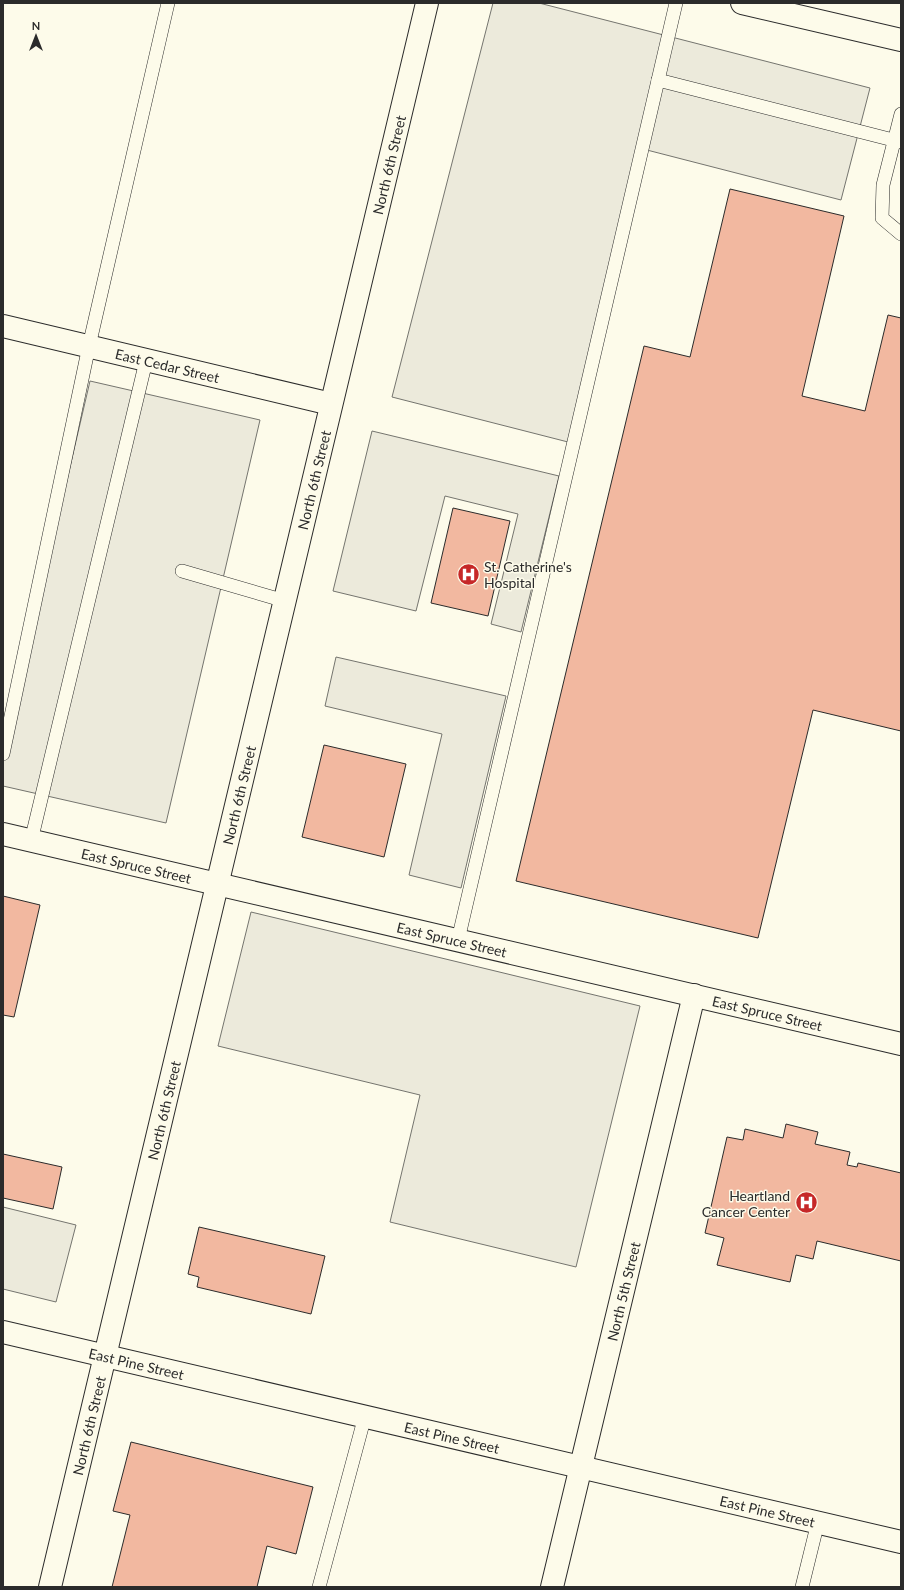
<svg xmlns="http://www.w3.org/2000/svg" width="904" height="1590" font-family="Lato,sans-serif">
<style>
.parking{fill:#eceadb;stroke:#74746e}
.building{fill:#f2b8a0;stroke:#2b2b2b}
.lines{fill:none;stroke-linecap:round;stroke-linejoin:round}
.lane-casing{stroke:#2b2b2b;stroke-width:14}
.street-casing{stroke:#2b2b2b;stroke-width:24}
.secondary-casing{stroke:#2b2b2b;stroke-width:24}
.lane{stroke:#fdfbea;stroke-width:13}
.street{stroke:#fdfbea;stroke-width:22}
.secondary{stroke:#fdfbea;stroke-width:22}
.labels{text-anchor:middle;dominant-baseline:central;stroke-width:3;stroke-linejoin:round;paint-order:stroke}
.street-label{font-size:14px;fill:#2b2b2b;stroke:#fdfbea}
.poi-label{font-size:14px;fill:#2b2b2b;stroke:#fdfbea;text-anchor:start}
</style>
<rect width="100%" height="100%" fill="#fdfbea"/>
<g class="parking">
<path d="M493,3H539L870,88L841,200L643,149L568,442L392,397Z"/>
<path d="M90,381L260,420L166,823L3,786V755Z"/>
<path d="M372,431L559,476L521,632L491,624L518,514L445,496L416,611L333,591Z"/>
<path d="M336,657L506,696L461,888L409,875L442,734L325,706Z"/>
<path d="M251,912L640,1006L576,1267L390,1222L420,1095L218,1046Z"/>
<path d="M3,1207L76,1225L56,1302L3,1289Z"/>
</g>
<g class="building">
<path d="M730,189L844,216L802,396L865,411L888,315L901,318V731L813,710L758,938L516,881L644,346L690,357Z"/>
<path d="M453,508L510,521L488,616L431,603Z"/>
<path d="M324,745L406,764L384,857L302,837Z"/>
<path d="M3,896L40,905L14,1017L3,1015Z"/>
<path d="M786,1124L818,1132L815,1144L850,1152L847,1165L857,1167L858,1163L901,1173V1261L817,1241L813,1259L796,1255L790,1282L717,1265L724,1238L705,1233L727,1137L743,1140L745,1129L783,1138Z"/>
<path d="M3,1154L62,1167L53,1209L3,1198Z"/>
<path d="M199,1227L325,1256L311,1314L197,1287L199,1277L188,1274Z"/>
<path d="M131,1442L313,1487L296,1554L267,1546L257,1587H112L130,1515L113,1511Z"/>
</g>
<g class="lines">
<defs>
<g id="lane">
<path d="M658,80L901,142"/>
<path d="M901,114L883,185L882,218L901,234"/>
<path d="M182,571L285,601"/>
<path d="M3,754L89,346L168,3"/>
<path d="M31,841L146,361"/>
<path d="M458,940L676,3"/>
<path d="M319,1587L365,1416"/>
<path d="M802,1587L818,1522"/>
</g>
<g id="street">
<path id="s1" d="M3,326L331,404"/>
<path id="s2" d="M3,834L901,1044"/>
<path id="s3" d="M50,1587L427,3"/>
<path id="s4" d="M552,1587L694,995"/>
</g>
<g id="secondary">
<path d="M742,3L901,40"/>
<path id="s5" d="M3,1332L901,1542"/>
</g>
</defs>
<use href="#lane" class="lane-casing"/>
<use href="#street" class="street-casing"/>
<use href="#secondary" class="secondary-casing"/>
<use href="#lane" class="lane"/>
<use href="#street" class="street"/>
<use href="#secondary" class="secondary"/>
</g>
<defs>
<symbol id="hospital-disc" viewBox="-11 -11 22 22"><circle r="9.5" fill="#c62828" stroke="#fdfbea"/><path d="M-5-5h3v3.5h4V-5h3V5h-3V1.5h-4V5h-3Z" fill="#fff"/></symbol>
</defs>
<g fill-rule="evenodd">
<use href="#hospital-disc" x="456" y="562" width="25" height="25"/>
<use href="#hospital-disc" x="794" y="1190" width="25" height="25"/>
</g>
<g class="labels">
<g class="street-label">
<text stroke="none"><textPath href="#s3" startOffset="1462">North 6th Street</textPath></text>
<text stroke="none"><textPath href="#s1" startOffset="169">East Cedar Street</textPath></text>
<text stroke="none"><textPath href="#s3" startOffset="1138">North 6th Street</textPath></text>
<text stroke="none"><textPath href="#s3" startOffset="814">North 6th Street</textPath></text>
<text stroke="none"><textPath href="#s2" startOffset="137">East Spruce Street</textPath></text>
<text stroke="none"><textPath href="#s2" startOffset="461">East Spruce Street</textPath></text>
<text stroke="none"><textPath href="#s2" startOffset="785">East Spruce Street</textPath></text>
<text stroke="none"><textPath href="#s3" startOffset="490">North 6th Street</textPath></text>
<text stroke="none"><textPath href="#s4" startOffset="304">North 5th Street</textPath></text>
<text stroke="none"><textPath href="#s5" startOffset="137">East Pine Street</textPath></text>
<text stroke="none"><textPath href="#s3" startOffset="166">North 6th Street</textPath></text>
<text stroke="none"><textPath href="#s5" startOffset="461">East Pine Street</textPath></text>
<text stroke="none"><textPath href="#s5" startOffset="785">East Pine Street</textPath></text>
</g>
<g class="poi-label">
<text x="484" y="566">St. Catherine's<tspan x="484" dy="16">Hospital</tspan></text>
<text x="790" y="1195" text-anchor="end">Heartland<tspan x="790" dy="16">Cancer Center</tspan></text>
</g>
</g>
<rect width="904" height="1590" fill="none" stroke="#2b2b2b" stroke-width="8"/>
<g transform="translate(36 36)" stroke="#fdfbea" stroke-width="3" paint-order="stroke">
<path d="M0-3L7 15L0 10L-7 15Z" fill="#2b2b2b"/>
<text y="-6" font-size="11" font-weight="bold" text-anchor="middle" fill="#2b2b2b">N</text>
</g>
</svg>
